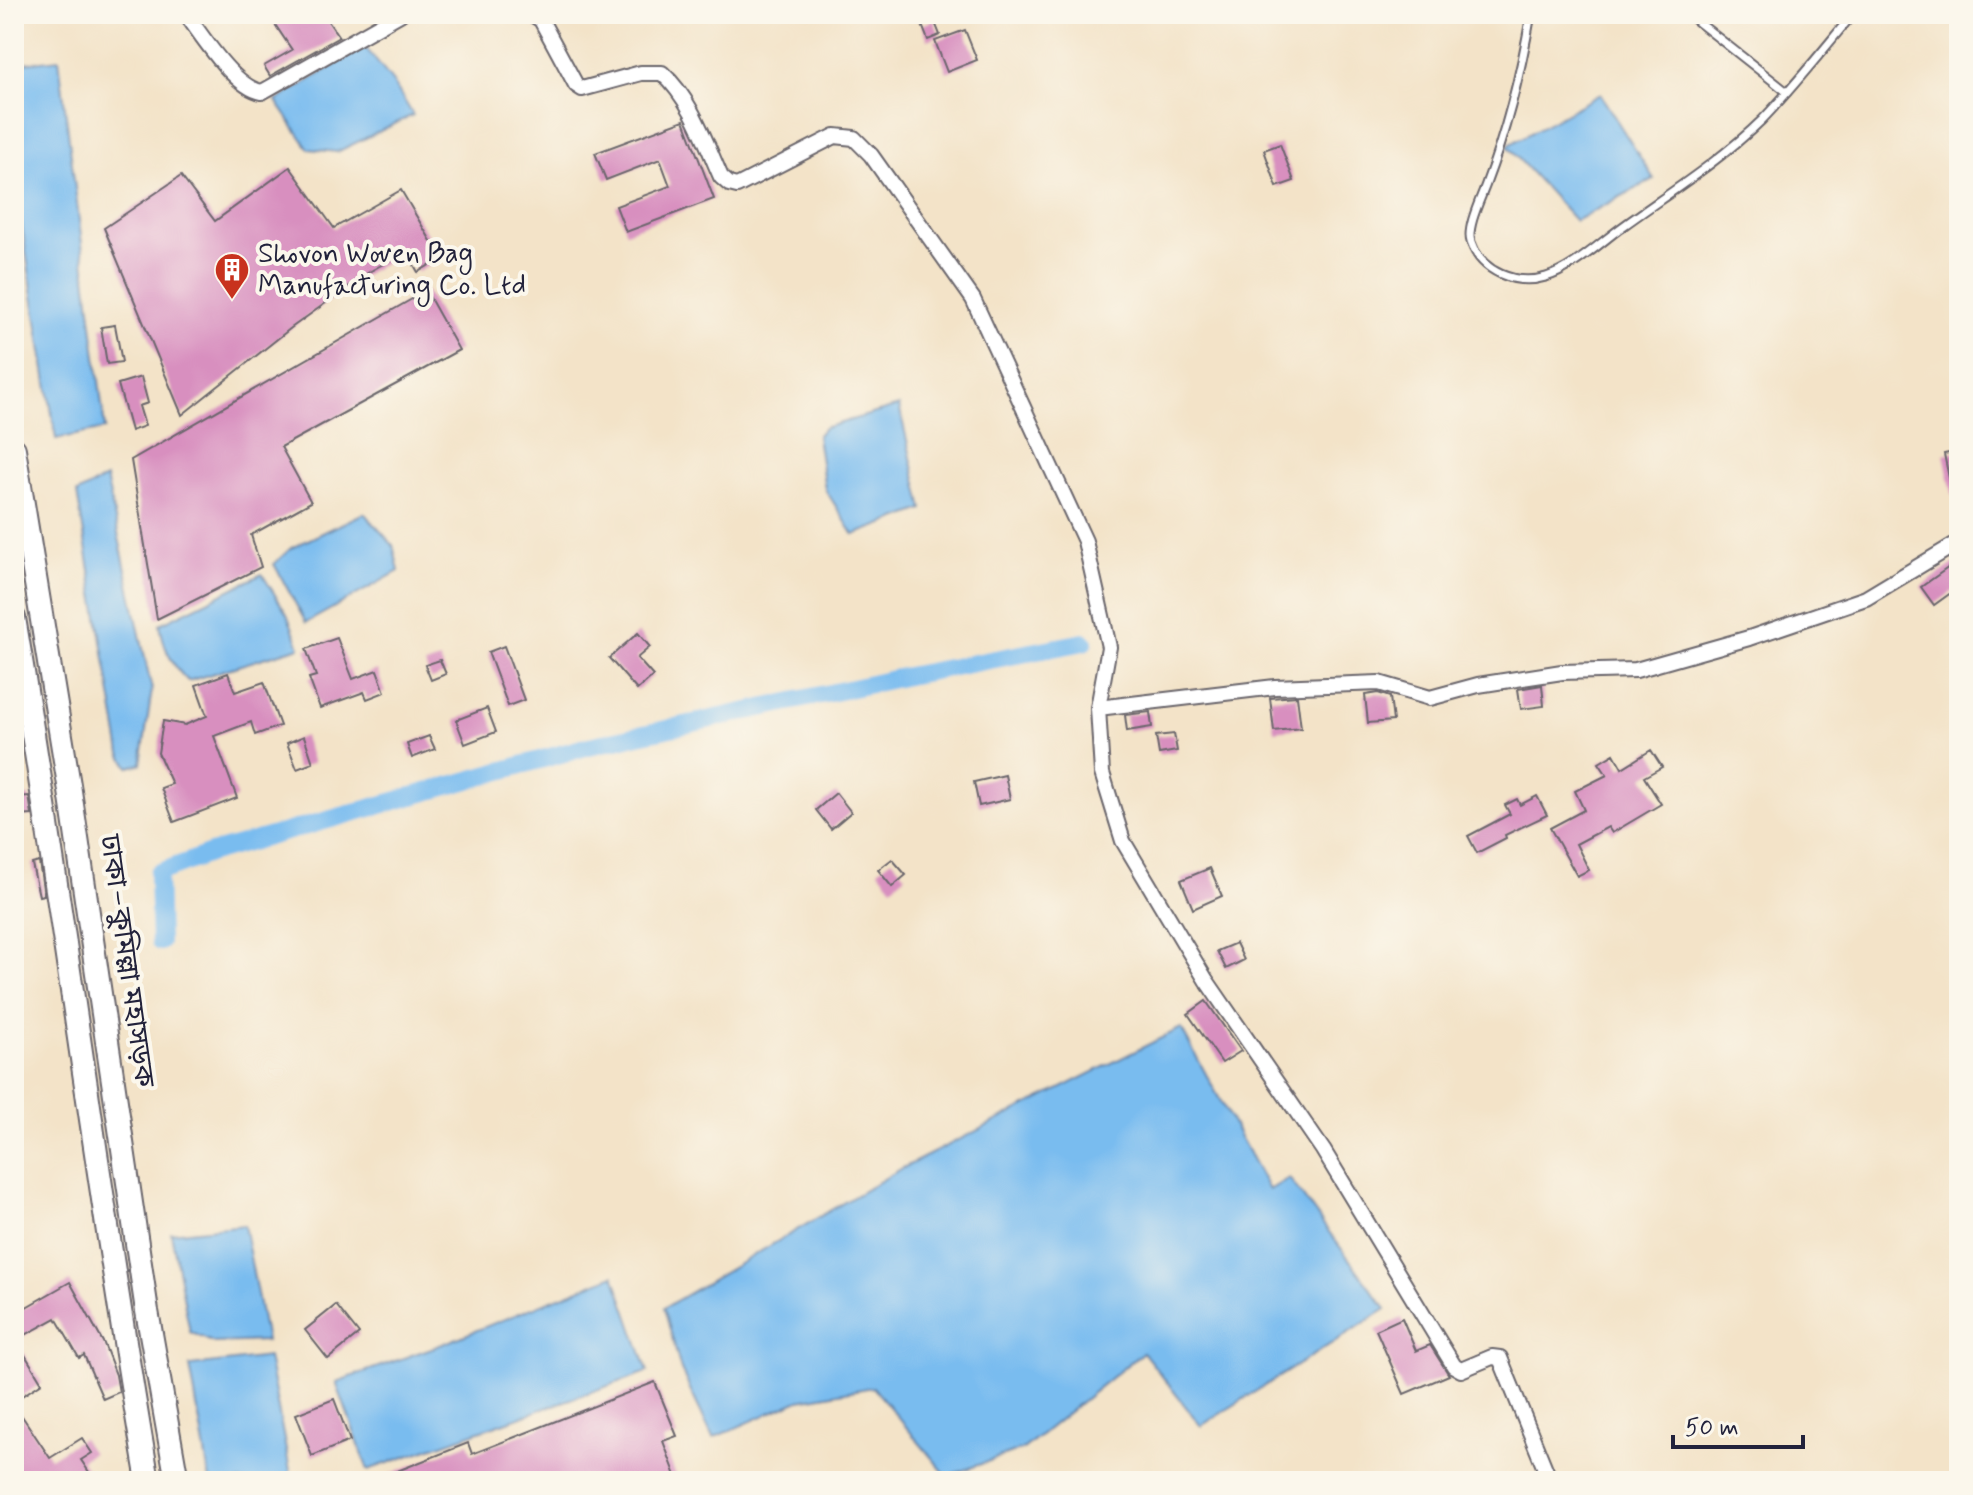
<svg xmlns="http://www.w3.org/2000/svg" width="1973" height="1495" font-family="Mynerve,'Noto Sans Bengali',sans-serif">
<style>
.water{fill:#79bcef;stroke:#4e6f95;stroke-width:2}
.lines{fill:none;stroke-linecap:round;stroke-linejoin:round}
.canal{stroke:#79bcef;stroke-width:18}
.building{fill:#d88fbf}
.service-casing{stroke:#6b666c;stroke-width:11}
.minor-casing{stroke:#6b666c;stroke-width:18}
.trunk-casing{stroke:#6b666c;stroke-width:26}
.service{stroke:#fff;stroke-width:7}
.minor{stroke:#fff;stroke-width:14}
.trunk{stroke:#fff;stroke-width:22}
.labels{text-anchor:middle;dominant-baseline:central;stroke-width:8;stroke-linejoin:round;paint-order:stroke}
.poi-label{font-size:28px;fill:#22223b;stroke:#fbf7ec;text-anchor:start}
.street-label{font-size:28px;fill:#22223b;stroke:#fbf7ec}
</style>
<rect width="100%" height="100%" fill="#fbf7ec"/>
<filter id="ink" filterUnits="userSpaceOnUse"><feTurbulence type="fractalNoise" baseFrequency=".0125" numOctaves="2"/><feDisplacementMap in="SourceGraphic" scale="16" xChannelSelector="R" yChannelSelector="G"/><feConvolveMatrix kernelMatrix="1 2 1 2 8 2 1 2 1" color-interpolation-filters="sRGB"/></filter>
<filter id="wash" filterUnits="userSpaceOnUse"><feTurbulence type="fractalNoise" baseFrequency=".006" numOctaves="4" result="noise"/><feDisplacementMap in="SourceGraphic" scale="32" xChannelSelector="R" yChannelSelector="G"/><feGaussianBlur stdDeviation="1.8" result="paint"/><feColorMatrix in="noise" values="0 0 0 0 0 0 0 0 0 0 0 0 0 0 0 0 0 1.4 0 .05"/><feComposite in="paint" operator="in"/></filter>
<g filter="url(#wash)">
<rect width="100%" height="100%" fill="#f3e3c8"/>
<g class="water">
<path d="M365,47L393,82L413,115L337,152L309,149L276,101Z"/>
<path d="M59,59L105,429L56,439L14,177V64Z"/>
<path d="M1600,94L1654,179L1575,221L1507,146Z"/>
<path d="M899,406L923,509L854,535L825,489L817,436L824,428Z"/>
<path d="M106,478L152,690L141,764L129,767L121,754L77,493Z"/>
<path d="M364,513L393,545L399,571L306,623L274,564L291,548Z"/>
<path d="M262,574L287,614L300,647L188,681C171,665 163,647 160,624Z"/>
<path d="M1181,1028L1269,1190L1289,1178L1386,1309L1201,1426L1143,1352L1023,1449L947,1476L873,1387L799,1400L713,1438L681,1370L664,1308L901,1169Z"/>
<path d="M244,1225L266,1341L214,1343L190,1332L171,1233Z"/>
<path d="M614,1275L648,1372L368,1470L336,1382L440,1345Z"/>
<path d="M268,1357L292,1481H210L190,1366Z"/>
</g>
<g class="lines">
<path class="canal" d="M160,942L158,873L211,853L589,746L907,676L1084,642"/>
</g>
<g id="blocks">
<g class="building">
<path d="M268,14H323L339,37L270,76L264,66L292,50Z"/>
<path d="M934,20L940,35L928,40L922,25Z"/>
<path d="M965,30L977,60L947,72L935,41Z"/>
<path d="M684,120L714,199L626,232L616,206L670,186L660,159L606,180L595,153Z"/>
<path d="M1280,144L1294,181L1277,187L1264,150Z"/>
<path d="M290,167L334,228L401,190L441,258L418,272L406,251L369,272L291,328L182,415L104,228L181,176L215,221Z"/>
<path d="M426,291L459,350L281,447L311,502L251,535L261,567L157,619L131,460Z"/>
<path d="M115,325L122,362L107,364L101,327Z"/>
<path d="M141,377L148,403L139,406L145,426L131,431L118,384Z"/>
<path d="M1959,451V497H1953L1944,454Z"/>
<path d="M1959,560V587L1934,605L1921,587Z"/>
<path d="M638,633L650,647L637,658L653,676L637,690L609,658Z"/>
<path d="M337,638L353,679L377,670L385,692L367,699L364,692L320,708L309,678L316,676L306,649Z"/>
<path d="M504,646L524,700L508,706L488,652Z"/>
<path d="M440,660L446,674L431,680L425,665Z"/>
<path d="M228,673L235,692L264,682L280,726L255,735L251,722L214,736L237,798L174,822L161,788L172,784L158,753L163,721L185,725L207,716L196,685Z"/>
<path d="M1542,685L1544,706L1521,709L1518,689Z"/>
<path d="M1378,693L1390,697L1393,721L1368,723L1365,695Z"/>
<path d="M1297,696L1301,728L1274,731L1270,698Z"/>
<path d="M487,708L496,732L465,744L456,720Z"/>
<path d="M1150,712L1152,727L1127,731L1125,715Z"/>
<path d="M1174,734L1177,751L1159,754L1156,736Z"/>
<path d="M304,736L313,763L297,769L287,743Z"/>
<path d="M429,736L435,749L412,758L407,744Z"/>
<path d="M1651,750L1662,767L1644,777L1661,804L1612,833L1608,827L1576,844L1589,870L1577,876L1550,828L1584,810L1575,791L1607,775L1599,763L1614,754L1622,768Z"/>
<path d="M1005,775L1010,799L979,806L974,782Z"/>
<path d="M836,793L851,812L831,829L816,810Z"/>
<path d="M29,796L32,815L19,816L17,797Z"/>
<path d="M1537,796L1547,815L1505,835L1506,838L1477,853L1468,836L1510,814L1505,805L1517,799L1520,805Z"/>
<path d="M892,859L906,875L892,887L878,870Z"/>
<path d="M39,862L44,895L39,896L32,864Z"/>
<path d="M1210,868L1222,896L1193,909L1181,880Z"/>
<path d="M1236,943L1244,960L1226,969L1217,951Z"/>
<path d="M1206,1001L1241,1051L1222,1063L1188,1014Z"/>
<path d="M70,1282L104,1344L116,1375L119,1392L103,1399L84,1355L79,1358L56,1318L16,1340L42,1383L14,1401V1314Z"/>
<path d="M336,1305L359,1334L328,1359L305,1330Z"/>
<path d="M1402,1318L1416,1351L1430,1345L1449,1375L1404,1394L1376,1330Z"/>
<path d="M655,1382L677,1436L663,1441L678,1481H372L468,1443L472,1454Z"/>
<path d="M334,1399L350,1441L312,1456L296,1414Z"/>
<path d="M14,1404L50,1458L82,1438L92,1453L81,1460L95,1481H14Z"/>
</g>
</g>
</g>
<g filter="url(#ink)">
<use href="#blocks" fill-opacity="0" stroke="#6b666c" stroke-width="2"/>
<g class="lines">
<defs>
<g id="service">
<path d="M1531,14C1521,72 1507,129 1486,184C1481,198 1466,228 1471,242C1481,272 1516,286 1546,277C1571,270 1600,243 1622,227C1669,193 1720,161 1762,120C1794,87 1823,50 1853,14"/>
<path d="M1688,14L1787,92"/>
</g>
<g id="minor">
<path d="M186,14C202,36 235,88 262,92L400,14"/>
<path d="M532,14L541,20L576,85L582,89L641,73H662C691,99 705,141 721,177L729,184L737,186L835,136L854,138L871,155L973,299L1085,541L1109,647L1098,708L1102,773L1123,841L1206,980L1323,1150L1454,1366L1461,1370L1492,1357L1500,1358L1550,1481"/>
<path d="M1098,708L1275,687L1379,683L1430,698L1478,685L1562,672L1636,670L1749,638L1866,598L1959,542"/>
</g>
<g id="trunk">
<path d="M14,449L70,791L147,1311L177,1481"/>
<path d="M14,618C63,905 98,1194 148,1481"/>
</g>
</defs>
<use href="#service" class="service-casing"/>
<use href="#minor" class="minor-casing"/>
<use href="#trunk" class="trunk-casing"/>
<use href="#service" class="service"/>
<use href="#minor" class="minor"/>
<use href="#trunk" class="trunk"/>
</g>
</g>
<defs>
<symbol id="building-pin" viewBox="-11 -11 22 30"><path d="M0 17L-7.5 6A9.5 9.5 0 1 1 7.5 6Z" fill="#c8321e" stroke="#fbf7ec"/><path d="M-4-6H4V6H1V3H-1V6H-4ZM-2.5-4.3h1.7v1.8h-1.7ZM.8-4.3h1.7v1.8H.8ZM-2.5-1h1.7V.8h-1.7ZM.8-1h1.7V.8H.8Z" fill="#fff"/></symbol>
</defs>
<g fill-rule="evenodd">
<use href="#building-pin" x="212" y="250" width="40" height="54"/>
</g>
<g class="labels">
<g class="poi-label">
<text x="258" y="254">Shovon Woven Bag<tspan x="258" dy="32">Manufacturing Co. Ltd</tspan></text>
</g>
<g class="street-label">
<text transform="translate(126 961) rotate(82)">ঢাকা–কুমিল্লা মহাসড়ক</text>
</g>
</g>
<rect width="1973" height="1495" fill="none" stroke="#fbf7ec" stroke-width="48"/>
<path d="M1673 1435v12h130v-12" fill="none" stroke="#22223b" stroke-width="4"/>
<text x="1685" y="1435" font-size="24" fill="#22223b" stroke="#fbf7ec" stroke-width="6" paint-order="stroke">50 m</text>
</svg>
